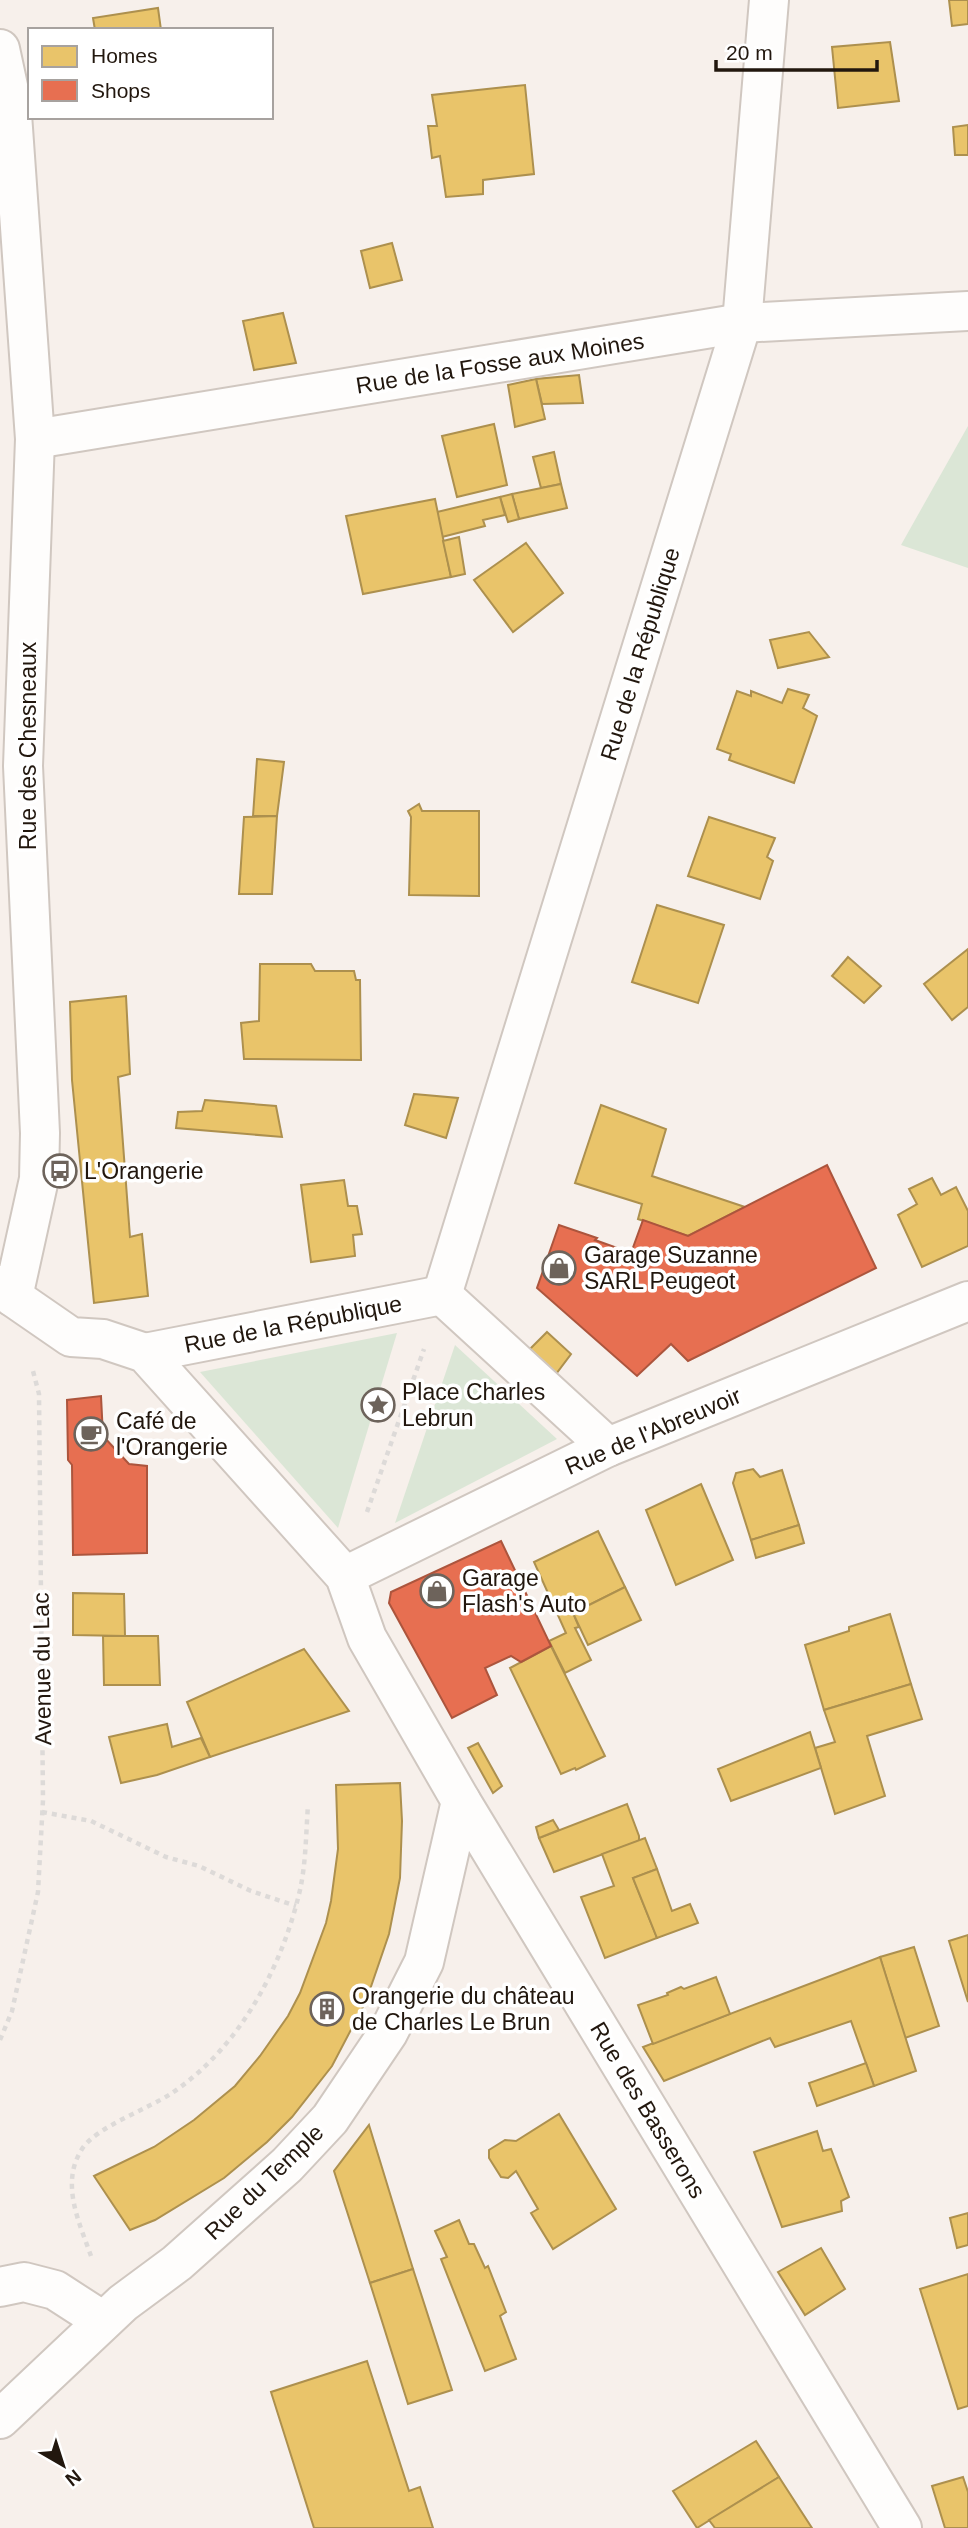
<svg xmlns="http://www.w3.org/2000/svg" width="968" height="2528" font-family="Arial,sans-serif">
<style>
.green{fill:#dbe6d6}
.homes{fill:#e9c46a;stroke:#ad904e;stroke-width:2}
.shops{fill:#e76f51;stroke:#ac553d;stroke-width:2}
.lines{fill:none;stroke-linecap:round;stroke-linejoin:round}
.minor-casing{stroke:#d0c7c0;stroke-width:42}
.path{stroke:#dddad8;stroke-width:4.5;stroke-dasharray:5 5;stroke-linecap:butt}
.minor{stroke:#fefdfc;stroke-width:38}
.labels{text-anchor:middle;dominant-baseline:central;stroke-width:7;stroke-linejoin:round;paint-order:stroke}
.street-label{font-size:23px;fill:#22170e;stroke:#fff}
.poi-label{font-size:23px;fill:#22170e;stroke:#fff;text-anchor:start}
</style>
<rect width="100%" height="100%" fill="#f7f0eb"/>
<g class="green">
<path d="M968,426V568L901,545Z"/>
<path d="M397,1333L338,1528L200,1372Z"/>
<path d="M455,1345L557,1439L395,1523Z"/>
</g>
<g class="homes">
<path d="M949,0H968V24L952,26Z"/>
<path d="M158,8L161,30H95L93,18Z"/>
<path d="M890,42L899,101L838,108L832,47Z"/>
<path d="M525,85L534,174L483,180V194L446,197L440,156L432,158L428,126H437L432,95Z"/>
<path d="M968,125V155H955L953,127Z"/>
<path d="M392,243L402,280L370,288L361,251Z"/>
<path d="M283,313L296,363L254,370L243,321Z"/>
<path d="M579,375L583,403L542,404L536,379Z"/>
<path d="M536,379L545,419L515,427L508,385Z"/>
<path d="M494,424L507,485L457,497L442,436Z"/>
<path d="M554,452L561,484L541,488L533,457Z"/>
<path d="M561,484L567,508L519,519L512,494Z"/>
<path d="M512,494L519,519L508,522L500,497Z"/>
<path d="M500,497L505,515L483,520L485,526L442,537L437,512Z"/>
<path d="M435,499L451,577L363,594L346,516Z"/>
<path d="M459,537L465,574L451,577L443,541Z"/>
<path d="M526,543L563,593L513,632L474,580Z"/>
<path d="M809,632L829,657L778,668L770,640Z"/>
<path d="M788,689L809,695L803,708L817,716L794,783L729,760L731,754L717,749L737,691L751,696V691L782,703Z"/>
<path d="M257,759L284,762L277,816H253Z"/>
<path d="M419,804L422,811H479V896L409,895L411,817L408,811Z"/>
<path d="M277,816L272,894H239L244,817Z"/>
<path d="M709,817L775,838L767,857L773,861L760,899L688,876Z"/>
<path d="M657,905L724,925L698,1003L632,982Z"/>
<path d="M968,949V1007L952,1020L924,984Z"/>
<path d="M848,957L881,986L864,1003L832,976Z"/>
<path d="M260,964H311L315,971H354L356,980H360L361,1060L244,1059L241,1023L259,1021Z"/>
<path d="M126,996L130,1074L118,1077L130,1237L142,1234L148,1296L94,1303L72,1080L70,1002Z"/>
<path d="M414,1094L458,1098L446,1138L405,1125Z"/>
<path d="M205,1100L276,1106L282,1137L176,1128L178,1112L202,1111Z"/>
<path d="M601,1105L666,1129L652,1176L745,1207L688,1236L638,1219L642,1204L575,1183Z"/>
<path d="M932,1178L941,1195L956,1187L968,1211V1246L922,1267L898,1215L917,1204L909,1189Z"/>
<path d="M344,1180L348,1206H357L362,1234L353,1235L355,1256L311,1262L301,1185Z"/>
<path d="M547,1332L571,1354L553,1378L525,1354Z"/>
<path d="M753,1469L760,1477L782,1470L799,1525L751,1540L733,1483L736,1473Z"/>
<path d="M701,1484L733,1560L676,1585L646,1510Z"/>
<path d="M799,1525L804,1543L756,1558L751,1540Z"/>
<path d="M598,1531L625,1587L573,1613L579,1627L575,1628L591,1660L565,1673L549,1641L566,1633L534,1562Z"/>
<path d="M625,1587L641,1620L588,1645L573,1613Z"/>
<path d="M73,1593L124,1594L125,1636L73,1635Z"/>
<path d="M890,1614L911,1684L824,1710L805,1645L849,1631V1627Z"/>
<path d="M103,1636H158L160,1685H104Z"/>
<path d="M551,1646L605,1756L576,1770L575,1768L561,1774L510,1668Z"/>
<path d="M304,1649L349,1711L210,1757L187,1702Z"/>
<path d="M911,1684L922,1719L867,1736L885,1796L835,1814L815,1748L835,1742L824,1710Z"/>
<path d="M167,1724L172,1747L201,1738L210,1757L157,1775L121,1783L109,1737Z"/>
<path d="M810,1732L821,1768L731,1801L718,1769Z"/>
<path d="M478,1743L502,1786L493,1793L468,1748Z"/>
<path d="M400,1783L402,1821L400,1878L389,1934L366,2001L332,2066L292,2117L267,2142L224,2178L155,2220L130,2230L94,2176L154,2147L194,2120L235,2086L260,2056L288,2016L300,1993L326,1923L331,1901L338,1849L336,1785Z"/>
<path d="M627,1804L639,1836V1841L554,1872L539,1838Z"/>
<path d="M553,1820L559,1830L539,1838L536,1827Z"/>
<path d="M645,1838L657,1869L633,1878L657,1938L605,1958L581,1897L614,1886L602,1854Z"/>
<path d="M657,1869L672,1911L690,1904L698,1923L657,1938L633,1878Z"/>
<path d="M968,1935V2002L949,1941Z"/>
<path d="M914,1947L939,2026L905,2038L880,1957Z"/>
<path d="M880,1957L916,2071L874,2086L851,2021L775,2047L770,2038L664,2081L643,2047Z"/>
<path d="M716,1977L730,2014L653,2044L638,2005L668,1995L667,1993L681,1987L684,1989Z"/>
<path d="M866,2063L874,2086L817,2106L809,2083Z"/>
<path d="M559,2114L616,2209L553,2249L531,2213L538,2209L516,2171L508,2178L501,2177L489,2158V2150L505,2140L516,2141Z"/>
<path d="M369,2125L413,2269L370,2283L334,2171Z"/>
<path d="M817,2131L823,2151L831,2149L849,2197L841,2201L842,2211L782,2227L754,2152Z"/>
<path d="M968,2213V2245L957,2248L950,2218Z"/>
<path d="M459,2220L469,2244H474L485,2268L488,2266L506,2312L500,2316L516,2359L485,2371L441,2259L447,2257L435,2231Z"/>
<path d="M821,2248L845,2289L805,2315L778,2272Z"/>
<path d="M413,2269L452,2390L408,2404L370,2283Z"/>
<path d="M968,2274V2406L958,2409L920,2289Z"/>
<path d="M367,2361L409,2491L420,2487L433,2528H314L271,2392Z"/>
<path d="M756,2441L779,2477L697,2528L673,2491Z"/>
<path d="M779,2477L812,2528H715L709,2520Z"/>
<path d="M963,2477L968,2492V2528H945L932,2486Z"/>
</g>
<g class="shops">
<path d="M827,1165L876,1268L688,1361L671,1344L637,1376L537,1288L559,1225L597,1238L595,1240L631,1253L643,1220L688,1236Z"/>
<path d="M101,1396L103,1436L129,1464L147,1466V1553L73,1555L72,1465L68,1460L67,1400Z"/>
<path d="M501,1541L551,1646L521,1662L511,1656L485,1668L497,1695L452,1718L389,1603L391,1592Z"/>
</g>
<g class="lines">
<defs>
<g id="minor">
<path d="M0,49L11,100L35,439L23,766L40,1133L39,1179L13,1297"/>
<path d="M35,439L742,323L968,311"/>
<path d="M0,1285L13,1297L71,1337L103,1339L145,1353L345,1576L367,1638L461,1801L902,2528"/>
<path d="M442,1295L742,323L769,0"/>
<path d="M442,1295L608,1447"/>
<path d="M145,1353L442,1295"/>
<path d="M345,1576L608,1447L968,1301"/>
<path d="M0,2287L24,2282L55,2290L103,2321"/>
<path d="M0,2419L123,2303L177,2263L287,2165L330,2119L388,2033L424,1962L461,1801"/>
</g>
</defs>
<use href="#minor" class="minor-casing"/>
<g class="path">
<path d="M367,1512L424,1349"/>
<path d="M42,1812L91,1821L166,1857L199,1866L251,1891L296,1906"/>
<path d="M0,2040L12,2011L38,1892L43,1800L39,1394L33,1371"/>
<path d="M91,2256C79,2222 60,2183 82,2149C96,2127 148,2109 172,2093C239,2048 282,1968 300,1890C306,1863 306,1832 308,1805"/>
</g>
<use href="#minor" class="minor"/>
</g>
<defs>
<symbol id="bus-ring" viewBox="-11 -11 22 22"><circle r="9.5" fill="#fff" stroke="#6d635b" stroke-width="1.5"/><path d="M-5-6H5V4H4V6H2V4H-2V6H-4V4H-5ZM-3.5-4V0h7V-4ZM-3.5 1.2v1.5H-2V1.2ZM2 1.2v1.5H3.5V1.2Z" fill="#6d635b"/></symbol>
<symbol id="shop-ring" viewBox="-11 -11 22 22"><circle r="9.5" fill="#fff" stroke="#6d635b" stroke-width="1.5"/><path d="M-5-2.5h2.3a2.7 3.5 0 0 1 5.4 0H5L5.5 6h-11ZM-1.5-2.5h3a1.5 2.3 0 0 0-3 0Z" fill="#6d635b"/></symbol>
<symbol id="sight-ring" viewBox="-11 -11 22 22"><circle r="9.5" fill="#fff" stroke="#6d635b" stroke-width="1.5"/><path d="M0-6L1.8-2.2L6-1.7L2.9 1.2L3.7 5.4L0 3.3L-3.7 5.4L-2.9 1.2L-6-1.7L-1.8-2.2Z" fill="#6d635b"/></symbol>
<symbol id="cafe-ring" viewBox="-11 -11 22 22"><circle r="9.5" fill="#fff" stroke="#6d635b" stroke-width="1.5"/><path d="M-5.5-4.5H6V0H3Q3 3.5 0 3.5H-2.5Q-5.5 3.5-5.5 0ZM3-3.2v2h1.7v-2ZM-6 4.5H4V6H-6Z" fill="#6d635b"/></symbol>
<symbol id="building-ring" viewBox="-11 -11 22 22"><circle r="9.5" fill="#fff" stroke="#6d635b" stroke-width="1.5"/><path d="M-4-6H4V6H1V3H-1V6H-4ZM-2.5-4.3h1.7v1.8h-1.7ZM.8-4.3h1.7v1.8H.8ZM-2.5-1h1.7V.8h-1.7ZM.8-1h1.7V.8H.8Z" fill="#6d635b"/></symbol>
</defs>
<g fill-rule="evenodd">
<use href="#bus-ring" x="41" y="1152" width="38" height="38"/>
<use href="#shop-ring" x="540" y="1249" width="38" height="38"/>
<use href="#sight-ring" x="359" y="1386" width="38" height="38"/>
<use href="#cafe-ring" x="72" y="1415" width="38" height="38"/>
<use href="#shop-ring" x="418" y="1572" width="38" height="38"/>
<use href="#building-ring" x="308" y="1990" width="38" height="38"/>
</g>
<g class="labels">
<g class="street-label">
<text transform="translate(500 363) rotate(-9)">Rue de la Fosse aux Moines</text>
<text transform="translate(640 654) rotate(-73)">Rue de la République</text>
<text transform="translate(28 746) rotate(-90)">Rue des Chesneaux</text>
<text transform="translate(293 1324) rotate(-11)">Rue de la République</text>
<text transform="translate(653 1431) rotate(-23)">Rue de l'Abreuvoir</text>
<text transform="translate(42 1669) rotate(-91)">Avenue du Lac</text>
<text transform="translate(648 2110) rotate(59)">Rue des Basserons</text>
<text transform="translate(264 2182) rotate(-44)">Rue du Temple</text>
</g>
<g class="poi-label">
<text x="84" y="1171">L'Orangerie</text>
<text x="584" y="1255">Garage Suzanne<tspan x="584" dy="26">SARL Peugeot</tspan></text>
<text x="402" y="1392">Place Charles<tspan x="402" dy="26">Lebrun</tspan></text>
<text x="116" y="1421">Café de<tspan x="116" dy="26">l'Orangerie</tspan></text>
<text x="462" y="1578">Garage<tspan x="462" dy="26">Flash's Auto</tspan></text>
<text x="352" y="1996">Orangerie du château<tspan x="352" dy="26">de Charles Le Brun</tspan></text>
</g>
</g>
<rect x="28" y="28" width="245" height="91" fill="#ffffff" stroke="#a7a29f" stroke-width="2"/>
<rect x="42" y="46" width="35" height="21" fill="#e9c46a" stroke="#a7a29f" stroke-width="2"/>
<text x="91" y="63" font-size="21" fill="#22170e">Homes</text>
<rect x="42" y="80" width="35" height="21" fill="#e76f51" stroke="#a7a29f" stroke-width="2"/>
<text x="91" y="98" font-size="21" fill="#22170e">Shops</text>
<g transform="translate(63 2465) rotate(141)" stroke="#ffffff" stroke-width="5" paint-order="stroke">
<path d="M0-5L12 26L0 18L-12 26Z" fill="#22170e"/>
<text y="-10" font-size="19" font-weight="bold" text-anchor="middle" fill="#22170e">N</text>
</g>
<path d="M716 60v10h161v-10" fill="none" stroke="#22170e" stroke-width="3.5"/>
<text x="726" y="60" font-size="21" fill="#22170e" stroke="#ffffff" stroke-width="5" paint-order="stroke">20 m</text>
</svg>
